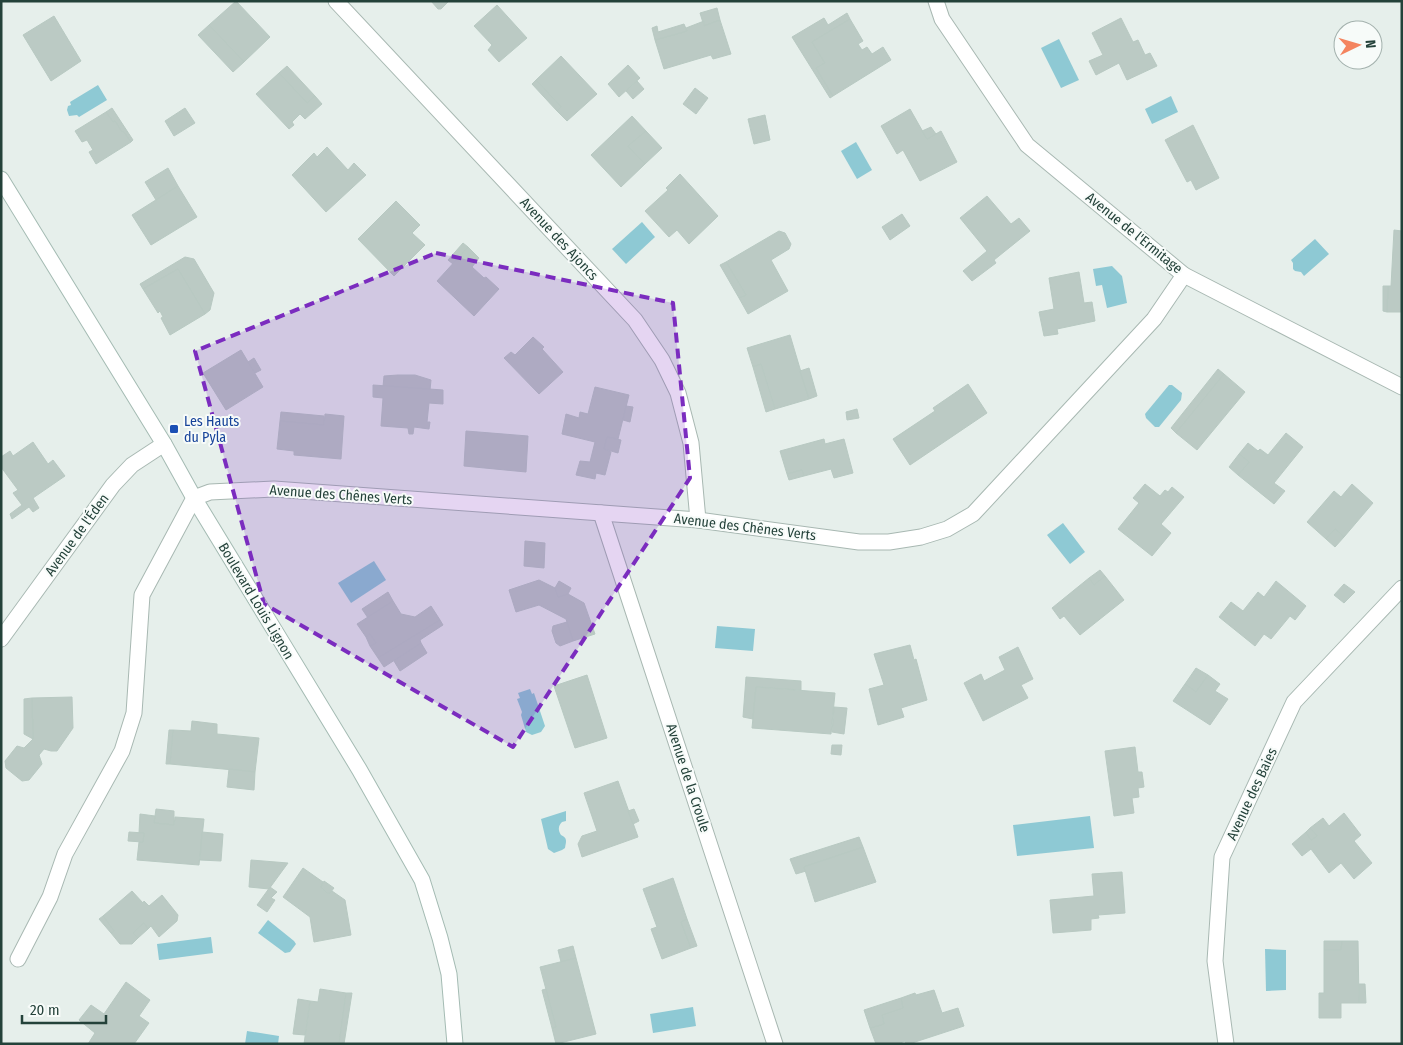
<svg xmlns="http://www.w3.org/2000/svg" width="1403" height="1045" font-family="'Fira Sans Condensed',sans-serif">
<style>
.water{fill:#8ec9d4}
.building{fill:#bbcac4;stroke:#b8c9c2}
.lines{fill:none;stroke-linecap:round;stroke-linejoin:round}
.minor-casing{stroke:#a8b8b2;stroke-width:17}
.secondary-casing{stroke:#a4bbb3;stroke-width:17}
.minor{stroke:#fff;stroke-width:15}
.secondary{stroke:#fff;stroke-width:15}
.marked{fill:#7b2cbf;fill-opacity:0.2;stroke:#7b2cbf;stroke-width:4;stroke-dasharray:10 6;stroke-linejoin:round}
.transit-dot{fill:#1a4fb4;stroke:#f7fbf9;stroke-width:2}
.labels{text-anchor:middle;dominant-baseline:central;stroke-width:4;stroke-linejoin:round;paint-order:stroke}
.street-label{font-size:14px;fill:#24423a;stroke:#f7fbf9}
.transit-label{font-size:14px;fill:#164399;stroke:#f7fbf9;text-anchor:start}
</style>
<rect width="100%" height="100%" fill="#e6efeb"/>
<g class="water">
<path d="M1059,39L1079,80L1061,88L1041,48Z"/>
<path d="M98,85L107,100L79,117L77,115L69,116L67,110L68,106L71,105L70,102Z"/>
<path d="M1171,96L1178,112L1152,124L1145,109Z"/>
<path d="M856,142L872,170L857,179L841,151Z"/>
<path d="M642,222L655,237L626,264L612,249Z"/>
<path d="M1315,239L1329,254L1304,276L1301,272L1295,271L1293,269V263L1291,260Z"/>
<path d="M1112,266L1122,276L1127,303L1107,308L1102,285L1096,286L1093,269Z"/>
<path d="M1169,385H1172L1182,393L1181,400L1159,427H1155L1146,418L1145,414Z"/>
<path d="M1063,523L1085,552L1070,564L1047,535Z"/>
<path d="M374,561L386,580L351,603L338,583Z"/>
<path d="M717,626L755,629L753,651L715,648Z"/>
<path d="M530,689L532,694L534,693L545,726L541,732L532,735L526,732L521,715L522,712L517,699L520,698L518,693Z"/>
<path d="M566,811V821L562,822C558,826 558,830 561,835C568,838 566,842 565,848L562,850L554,853L548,849L541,819Z"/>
<path d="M1090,816L1094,848L1017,856L1013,825Z"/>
<path d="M268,920L294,941L296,944L290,952L285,953L258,933Z"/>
<path d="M211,937L213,953L159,960L157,944Z"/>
<path d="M1265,949L1286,950V990L1266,991Z"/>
<path d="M693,1007L696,1026L653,1033L650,1014Z"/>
<path d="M247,1031L279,1036L278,1044H245Z"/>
</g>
<g class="building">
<path d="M236,1L270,37L244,62L209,25Z"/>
<path d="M431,1H449L441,9H438Z"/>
<path d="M497,5L527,38L499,62L488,50L492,45L474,26Z"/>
<path d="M717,8L720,20L704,26L700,13Z"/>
<path d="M847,13L850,19L812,42L825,63L816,68L833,96L830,98L792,37L824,18L828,25Z"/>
<path d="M54,16L81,61L51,81L23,35Z"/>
<path d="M1121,18L1133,42L1138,40L1145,55L1150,53L1157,66L1127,80L1119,63L1096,75L1089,61L1103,55L1092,33Z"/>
<path d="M850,19L863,41L858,44L862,50L867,47L872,54L883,47L891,60L833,96L816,68L825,63L812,42Z"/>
<path d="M720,20L731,54L713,59L711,55L664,69L655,40L687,31L686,28L704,21V26Z"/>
<path d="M684,24L687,31L655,40L652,28L657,26L658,32Z"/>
<path d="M209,25L244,62L233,72L198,35Z"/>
<path d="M561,56L597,94L567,121L557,111L561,107L536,80Z"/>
<path d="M628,65L640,78L619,97L608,84Z"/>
<path d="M287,66L315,96L307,103L279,73Z"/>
<path d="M279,73L307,103L315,96L322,104L305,119L300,114L292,122L294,125L289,129L256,94Z"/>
<path d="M536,80L561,107L557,111L532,84Z"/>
<path d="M637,81L644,89L633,99L626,91Z"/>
<path d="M695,88L708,98L696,114L683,104Z"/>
<path d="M112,108L133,140L131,142L123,131L122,132L115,121L113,122L106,112Z"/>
<path d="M185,108L195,123L174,136L165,121Z"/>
<path d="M910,109L927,139L941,131L957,162L920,181L903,150L897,154L881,126Z"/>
<path d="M106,112L113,122L115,121L122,132L123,131L131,142L96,164L89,152L93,150L87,140L82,142L75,131Z"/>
<path d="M765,115L770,140L754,144L748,119Z"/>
<path d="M632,116L646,131L628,146L645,164L621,187L591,155Z"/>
<path d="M1193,125L1219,178L1196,190L1191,180L1187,182L1165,140Z"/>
<path d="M931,127L936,134L927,139L922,131Z"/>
<path d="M646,131L662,148L645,164L628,146Z"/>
<path d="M327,147L348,170L354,163L366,175L326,212L292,175L314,153L317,157Z"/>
<path d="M168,168L178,186L156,200L145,182Z"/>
<path d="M680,174L718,216L689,244L677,230L669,237L645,211L668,190L666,188Z"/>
<path d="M178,186L197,217L151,245L132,215Z"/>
<path d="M987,196L1011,224L1019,218L1030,231L994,260L996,263L972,281L963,271L987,251L960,218Z"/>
<path d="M396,201L420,225L412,233L425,245L394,276L358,239Z"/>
<path d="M902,214L910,226L890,240L882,227Z"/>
<path d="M1394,230L1402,231V312H1387L1388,286H1391Z"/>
<path d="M779,231L785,233L791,244L789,249L771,260L788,291L748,314L739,298L746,295L726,262Z"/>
<path d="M463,243L468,247L453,264L448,260Z"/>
<path d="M468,247L479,258L472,267L484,278L486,277L499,289L474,316L437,281Z"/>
<path d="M185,257L194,259L214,293L210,310L205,314L178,269L143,289L140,284Z"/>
<path d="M726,262L746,295L739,298L720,265Z"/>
<path d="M178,269L205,314L170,335L161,318L163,317L160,311L158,313L143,289Z"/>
<path d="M1079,272L1084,303L1092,302L1095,321L1057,329L1058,334L1044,336L1039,312L1054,309L1049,278Z"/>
<path d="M1383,286H1388L1387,312L1383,311Z"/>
<path d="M790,335L809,399L775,409L761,364L753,367L747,348Z"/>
<path d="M533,337L544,347L542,349L563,372L539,394L504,358L511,352L515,355Z"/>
<path d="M241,350L263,387L226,410L203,373Z"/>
<path d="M254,358L261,370L255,373L248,362Z"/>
<path d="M761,364L775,409L766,412L753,367Z"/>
<path d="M809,368L817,396L809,399L800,371Z"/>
<path d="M1218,369L1224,374L1176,433L1171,428Z"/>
<path d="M1224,374L1245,392L1197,450L1176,433Z"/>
<path d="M398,375H415L431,380L430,390L383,387L384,376Z"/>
<path d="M968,384L987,413L910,465L893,439L935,411L933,408Z"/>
<path d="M373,385L443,390V404L429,403L427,422H430L429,429L414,427L413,434H409L408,428L381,426L383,398L373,397Z"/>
<path d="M595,387L629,395L618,439L607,437L604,449L611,452L605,475L596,473L595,479L576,475L580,461L590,462L595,442L562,434L566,414L579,418L580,412L588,414Z"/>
<path d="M626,406L633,407L630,422L623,420Z"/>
<path d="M857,409L859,418L847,420L846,412Z"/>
<path d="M281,412L324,416V425L280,421Z"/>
<path d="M325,414L344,416L341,459L294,455V451L277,449L280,421L324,425Z"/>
<path d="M466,431L528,436L526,472L464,466Z"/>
<path d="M1286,433L1303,447L1274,483L1285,491L1274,504L1238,475L1249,462L1239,454L1248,443L1258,451L1260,449L1268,455Z"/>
<path d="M607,437L621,440L618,453L604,449Z"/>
<path d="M824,439L825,444L844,439L853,473L834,478L831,469L804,476L802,470L787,474L780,451Z"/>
<path d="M33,442L48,464L53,460L65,476L33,498L39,508L33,512L29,507L12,519L10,514L22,505L13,493L18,490L1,467V457L10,451L13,456Z"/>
<path d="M1239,454L1249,462L1238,475L1229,467Z"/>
<path d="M802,470L804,476L789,480L787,474Z"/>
<path d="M1145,484L1160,496L1165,490L1168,492L1172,487L1184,497L1161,524L1171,533L1152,556L1118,529L1139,503L1133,498Z"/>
<path d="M1352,484L1373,503L1344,537L1335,529L1326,539L1307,522L1334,491L1341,497Z"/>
<path d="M1335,529L1344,537L1335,547L1326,539Z"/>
<path d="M525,541L545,543L544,568L524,566Z"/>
<path d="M1100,570L1105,576L1094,585L1089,578Z"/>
<path d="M1105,576L1124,600L1080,635L1064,616L1060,619L1052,608L1089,578L1094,585Z"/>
<path d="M539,580L555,588L558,597L568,594L584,603L595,634L573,641L566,619L539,605L516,612L509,590Z"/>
<path d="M559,581L571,588L568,594L558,597L555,588Z"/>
<path d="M1276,581L1306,606L1295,620L1290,616L1271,639L1264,634L1255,646L1219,617L1231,602L1243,611L1258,592L1264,597Z"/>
<path d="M1344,584L1355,592L1344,603L1334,595Z"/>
<path d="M388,592L393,601L368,618L362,609Z"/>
<path d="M393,601L401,614L415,617L431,606L440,620L378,658L370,646L376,643L370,634L366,637L357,624Z"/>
<path d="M440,620L443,625L420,640L421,643L384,667L378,658Z"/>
<path d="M567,622L573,641L560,646L556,643L552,631L553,626Z"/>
<path d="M370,634L376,643L370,646L366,637Z"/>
<path d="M421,643L427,653L400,671L394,661Z"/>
<path d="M910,645L914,660L916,659L927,700L901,708L904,717L878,725L869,689L884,685L874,654Z"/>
<path d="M1018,647L1033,679L1021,685L1028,698L983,721L964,683L981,674L984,681L1005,670L999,657Z"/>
<path d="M1196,668L1208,675L1196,692L1185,684Z"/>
<path d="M587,675L607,738L575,748L554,686Z"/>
<path d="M1208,675L1220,684L1215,691L1228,699L1210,725L1173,701L1185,684L1196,692Z"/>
<path d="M746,677L801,681V690L756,687L753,719L743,717Z"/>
<path d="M756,687L835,693L831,734L752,728Z"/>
<path d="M72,697L73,728L57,751H51L44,749L39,755L42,764L29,780L22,781L6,768L5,761L17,746L24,748L33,739L32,698Z"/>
<path d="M32,698L33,739L24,734V699Z"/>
<path d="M834,707L847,708L844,734L832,732Z"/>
<path d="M192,721L217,724V734L259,738L255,772L170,764L173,730L191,731Z"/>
<path d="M169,730H173L170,764H166Z"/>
<path d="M832,745H842L841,755L831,754Z"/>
<path d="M1135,747L1138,772H1142L1144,787L1138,788L1139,797L1132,798L1134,813L1114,816L1105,751Z"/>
<path d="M229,769L255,772L254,790L227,787Z"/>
<path d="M618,781L638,837L582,857L578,844L582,836L597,831L584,793Z"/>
<path d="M156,809L174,811V825L154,823Z"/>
<path d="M634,809L639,821L633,824L628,811Z"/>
<path d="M1344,813L1361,835L1354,841L1372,863L1354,879L1341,863L1329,873L1311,849L1302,856L1292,844L1306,832L1311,840L1317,836L1310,828L1323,818L1329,826Z"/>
<path d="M140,814L155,816L154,823L174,825L175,817L204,819L199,865L137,860L139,842H143L144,833H139Z"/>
<path d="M1310,828L1317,836L1311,840L1306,832Z"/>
<path d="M129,832L144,833L143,842L128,841Z"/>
<path d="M202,832L223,834L221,861L200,860Z"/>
<path d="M859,837L863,847L804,867L806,871L796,874L790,859Z"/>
<path d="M863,847L876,882L815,902L804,867Z"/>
<path d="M251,860L288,863L269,889L249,887Z"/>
<path d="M303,868L323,882L321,887L324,891L330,893L332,891L345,900L351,935L314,942L310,917L283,897Z"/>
<path d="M1122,872L1125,913L1098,915L1099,918L1091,919V930L1053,933L1050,900L1094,896L1092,874Z"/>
<path d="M673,878L687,919L681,922L691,948L662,959L651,929L657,927L643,889Z"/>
<path d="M324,881L334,888L330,893H327L321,887Z"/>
<path d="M270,887L277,892L271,898L275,900L267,912L257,905Z"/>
<path d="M132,891L143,903L144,901L149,906L162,895L178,915L177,921L159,937L151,926L148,929L144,923L133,933L138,938L132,944H120L111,933L114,931L103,916Z"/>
<path d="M103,916L114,931L111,933L99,919Z"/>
<path d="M687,919L697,946L691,948L681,922Z"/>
<path d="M144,923L148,929L138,938L133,933Z"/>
<path d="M1324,941H1342L1341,950H1324Z"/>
<path d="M1342,941H1358L1359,1003H1341V1018H1319V993H1324V950H1341Z"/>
<path d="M573,946L576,958L561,962L558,950Z"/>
<path d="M576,958L596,1034L556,1044L552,1028L556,1027L540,967Z"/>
<path d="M126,982L150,1000L139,1016L149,1023L134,1044H88L95,1033L79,1020L91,1005L104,1014Z"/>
<path d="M1359,984H1365L1366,1003H1359Z"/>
<path d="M320,989L346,993L339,1044H304L310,1001L318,1002Z"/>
<path d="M546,989L556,1027L552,1028L542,990Z"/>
<path d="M934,990L942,1013L958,1008L964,1026L909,1044H906L905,1041L898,1044H876L870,1028L884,1024L882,1015L903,1008L901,998L915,993L916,995Z"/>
<path d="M346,993H352L344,1044H339Z"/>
<path d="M901,998L903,1008L882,1015L884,1024L870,1028L864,1010Z"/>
<path d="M298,999L310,1001L305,1035L293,1034Z"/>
</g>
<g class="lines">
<defs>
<g id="minor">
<path d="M336,1L635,320L662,360L678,393L691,443L698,520"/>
<path d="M936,1L942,19L1027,145L1184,275L1402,387"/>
<path d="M601,513L775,1044"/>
<path d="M1,639L113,485L132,465L164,444"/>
<path d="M18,959L50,897L65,854L122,751L134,713L142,595L194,498L210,492L274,489L698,520L859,542H889L921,537L947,529L973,514L1154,319L1184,275"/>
<path d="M1226,1044L1215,961L1222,857L1294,702L1402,588"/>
</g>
<path id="secondary" d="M1,179L164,444L194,498L359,769L422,880L440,938L449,974L455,1044"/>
</defs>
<use href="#minor" class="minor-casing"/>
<use href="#secondary" class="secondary-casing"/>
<use href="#minor" class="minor"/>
<use href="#secondary" class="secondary"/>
</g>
<path class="marked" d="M436,253L673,303L690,478L513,747L264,604L195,351Z"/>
<rect class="transit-dot" x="169" y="424" width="10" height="10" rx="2.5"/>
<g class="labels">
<g class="street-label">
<text transform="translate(1134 233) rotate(39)">Avenue de l'Ermitage</text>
<text transform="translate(559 239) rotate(47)">Avenue des Ajoncs</text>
<text transform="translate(341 495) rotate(4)">Avenue des Chênes Verts</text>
<text transform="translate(745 527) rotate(7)">Avenue des Chênes Verts</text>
<text transform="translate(77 535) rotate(-54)">Avenue de l'Éden</text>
<text transform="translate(256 601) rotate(59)">Boulevard Louis Lignon</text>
<text transform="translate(688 778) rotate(72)">Avenue de la Croule</text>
<text transform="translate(1252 794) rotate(-65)">Avenue des Baies</text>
</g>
<g class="transit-label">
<text x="184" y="421">Les Hauts<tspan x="184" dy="16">du Pyla</tspan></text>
</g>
</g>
<rect width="1403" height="1045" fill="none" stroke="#24423a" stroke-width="5"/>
<g transform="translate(1358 45) rotate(85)"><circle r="24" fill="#f7fbf9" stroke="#a3b1ad"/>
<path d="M0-4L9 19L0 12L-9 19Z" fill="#f4845f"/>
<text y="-8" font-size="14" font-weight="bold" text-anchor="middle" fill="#24423a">N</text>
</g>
<path d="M22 1015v8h84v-8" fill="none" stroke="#24423a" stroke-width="2.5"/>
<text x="30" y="1015" font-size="15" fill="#24423a" stroke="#f7fbf9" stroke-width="4" paint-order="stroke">20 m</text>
</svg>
